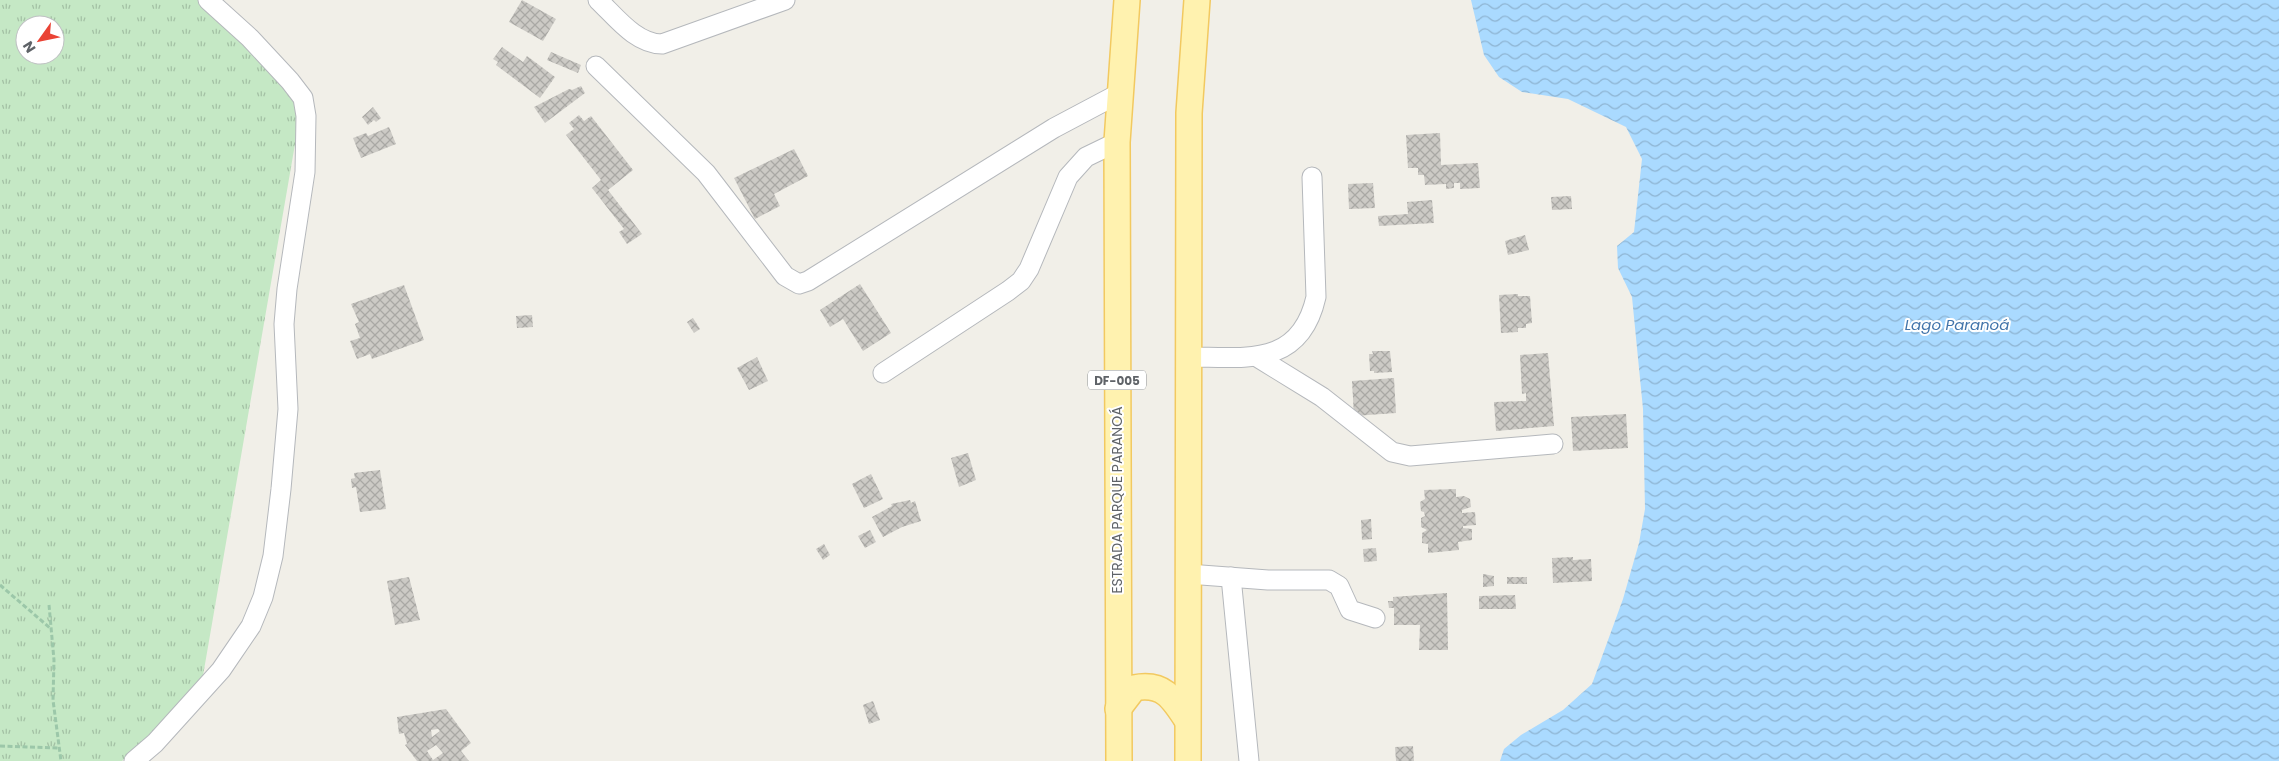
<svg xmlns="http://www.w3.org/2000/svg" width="2279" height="761" font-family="Poppins,sans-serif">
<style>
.grass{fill:url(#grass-tufts);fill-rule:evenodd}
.water{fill:url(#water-waves)}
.building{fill:url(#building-cross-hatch);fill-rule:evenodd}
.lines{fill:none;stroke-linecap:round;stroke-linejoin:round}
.minor-casing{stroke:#b5b8bc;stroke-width:21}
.major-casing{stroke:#f2c960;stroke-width:28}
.path{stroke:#9cc7a9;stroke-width:3;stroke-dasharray:5 2.5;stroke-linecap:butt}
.minor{stroke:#fff;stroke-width:19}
.major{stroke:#fff2af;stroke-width:25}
.labels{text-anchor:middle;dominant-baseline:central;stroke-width:4;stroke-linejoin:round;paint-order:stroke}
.shield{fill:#fff;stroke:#8f9295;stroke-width:1}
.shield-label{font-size:12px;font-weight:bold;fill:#5f6368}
.street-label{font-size:14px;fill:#5f6368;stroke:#fff}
.water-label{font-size:15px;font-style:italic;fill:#4174aa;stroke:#fff}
</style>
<defs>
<pattern id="grass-tufts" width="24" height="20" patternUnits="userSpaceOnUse" patternTransform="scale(1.25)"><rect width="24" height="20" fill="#c5e8c5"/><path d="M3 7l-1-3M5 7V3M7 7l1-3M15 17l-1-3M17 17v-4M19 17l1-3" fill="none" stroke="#a3c0a4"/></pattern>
<pattern id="water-waves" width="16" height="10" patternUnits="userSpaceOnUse" patternTransform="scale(1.25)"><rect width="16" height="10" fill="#aadaff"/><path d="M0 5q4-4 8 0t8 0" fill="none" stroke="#8eb4d2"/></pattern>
<pattern id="building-cross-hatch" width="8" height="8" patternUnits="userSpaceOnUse" patternTransform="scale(1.25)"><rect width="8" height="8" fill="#cccac5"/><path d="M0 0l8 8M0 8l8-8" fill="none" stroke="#a9a8a4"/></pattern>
</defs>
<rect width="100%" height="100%" fill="#f1efe8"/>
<path class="grass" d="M0,0H199L303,98L200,693L122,761H0ZM25,25H55V55H25Z"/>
<path class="water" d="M1471,0H2279V761H1500L1504,749L1521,735L1563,710L1592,684L1623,599L1639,543L1645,509L1643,409L1632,297L1618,268L1617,246L1634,232L1642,159L1626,127L1568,99L1522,92L1499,77L1484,55Z"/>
<g class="building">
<path d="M522,0L556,19L543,41L509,22Z"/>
<path d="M502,47L523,62L527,56L555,77L540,98L496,65L498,62L493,59Z"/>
<path d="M551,52L581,65L578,73L547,60Z"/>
<path d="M581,86L585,93L545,123L534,107L569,89L572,90Z"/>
<path d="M373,107L381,118L376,122L374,120L368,125L362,117Z"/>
<path d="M579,115L584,121L591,116L633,170L608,190L642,234L627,244L619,232L624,229L592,188L601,180L566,135L574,129L569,123Z"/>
<path d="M389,127L396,144L361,158L353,138L366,133L368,136Z"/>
<path d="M1440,133L1441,165L1478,163L1480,188L1460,189V183H1454V188L1446,189V184L1425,185L1424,175H1418V168H1408L1406,135Z"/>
<path d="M794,149L808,176L774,194L780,206L755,219L734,178Z"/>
<path d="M1373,183L1375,208L1349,209L1348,184Z"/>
<path d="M1571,196L1572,209L1552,210L1551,197Z"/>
<path d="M1432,200L1434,223L1379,226L1378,216L1408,214L1407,202Z"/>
<path d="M1525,235L1529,250L1508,255L1505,241Z"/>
<path d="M860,284L891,333L863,351L843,319L830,327L820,310Z"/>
<path d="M404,285L424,340L372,359L370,354L357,359L350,341L360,338L355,324L359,322L351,304Z"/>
<path d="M1518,294V296H1530L1532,323L1526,324V328H1518V332L1501,333L1499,295Z"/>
<path d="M532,315L533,327L517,328L516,316Z"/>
<path d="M693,318L700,329L694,333L687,322Z"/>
<path d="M1372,351H1390L1392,372L1374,373V371H1370L1369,354H1373Z"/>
<path d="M1548,353L1554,426L1496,431L1494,402L1526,401V393L1522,394L1520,355Z"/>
<path d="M757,357L768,381L749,390L737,368Z"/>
<path d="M1394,378L1396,413L1354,416L1352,381Z"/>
<path d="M1626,414L1628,448L1573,451L1571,417Z"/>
<path d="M968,453L976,480L959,487L951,458Z"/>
<path d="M380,470L386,509L360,512L356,487L352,488L351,479L355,478L354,473Z"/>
<path d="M871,474L883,499L864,508L852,484Z"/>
<path d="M1456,489V497L1464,496L1470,499L1471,507L1462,510V513L1475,512L1476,525L1463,526V528L1472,529V540L1458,542L1459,550L1428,553V544L1422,543V533L1427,530L1421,527V518L1425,516L1424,512L1421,511L1420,502L1425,499L1424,490Z"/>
<path d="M910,500L911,503L915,501L921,521L902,527L883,537L872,517L892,506L891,504Z"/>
<path d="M1371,519L1372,539L1362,540L1361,520Z"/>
<path d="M870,530L876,542L865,548L858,536Z"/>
<path d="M824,544L830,555L823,560L816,549Z"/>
<path d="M1376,548L1377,561L1364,562L1363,549Z"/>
<path d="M1573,557V560L1591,559L1592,581L1553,583L1552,558Z"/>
<path d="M1483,574L1494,576V586L1483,587Z"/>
<path d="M409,577L420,620L395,625L387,581Z"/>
<rect x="1507" y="577" width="20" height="7"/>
<path d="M1447,593L1448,650H1419L1420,625H1394V608H1389L1388,601H1393V597Z"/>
<path d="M1515,595L1516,609H1479V596Z"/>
<path d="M873,701L880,720L869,724L863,705Z"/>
<path d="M446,709L471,743L461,751L469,761H417L405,745L407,744L404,733L399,734L397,717ZM438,729L440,731L432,737L431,730ZM436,745L443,753L433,760L427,751Z"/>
<path d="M1413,746L1414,761H1396L1395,747Z"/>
</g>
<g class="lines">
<defs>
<g id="minor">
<path d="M598,0C616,17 636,44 662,44L785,0"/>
<path d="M596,66L706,173L785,276L799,284L808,281L1054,128L1120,93"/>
<path d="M1188,357C1245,357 1300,368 1316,297L1312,177"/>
<path d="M1257,357L1322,397L1392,452L1410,456L1553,444"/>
<path d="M883,373L1008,291L1021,281L1029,269L1068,177L1086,157L1117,142"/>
<path d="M1188,574L1268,580H1329L1339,586L1350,610L1375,618"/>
<path d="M1231,577L1249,761"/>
<path d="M134,761L155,743L221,670L251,626L263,597L273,556L281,489L288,409L284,324L287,289L305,172L306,116L303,98L290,81L250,38L208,0"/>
</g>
<g id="major">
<path d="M1118,709L1134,688C1163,682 1173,698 1187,720"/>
<path d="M1119,761L1117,142L1127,0"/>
<path d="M1188,761L1189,113L1197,0"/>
</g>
</defs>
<use href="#minor" class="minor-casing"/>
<use href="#major" class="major-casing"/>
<g class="path">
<path d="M0,585L50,628"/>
<path d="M49,605L54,660L53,700L61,761"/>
<path d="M0,746L60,748"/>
</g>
<use href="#minor" class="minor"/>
<use href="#major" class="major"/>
</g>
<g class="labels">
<rect class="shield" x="1088" y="370.5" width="58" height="19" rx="4"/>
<g class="shield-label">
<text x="1117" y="380">DF-005</text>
</g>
<g class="street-label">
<text transform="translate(1117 500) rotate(-90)">ESTRADA PARQUE PARANOÁ</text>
</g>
<g class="water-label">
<text x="1957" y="324">Lago Paranoá</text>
</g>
</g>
<g transform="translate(40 40) rotate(237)"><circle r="24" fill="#ffffff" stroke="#bfc1c3"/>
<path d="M0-4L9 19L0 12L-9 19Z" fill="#ea4335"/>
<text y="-8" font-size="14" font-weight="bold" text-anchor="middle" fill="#5f6368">N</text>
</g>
</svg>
